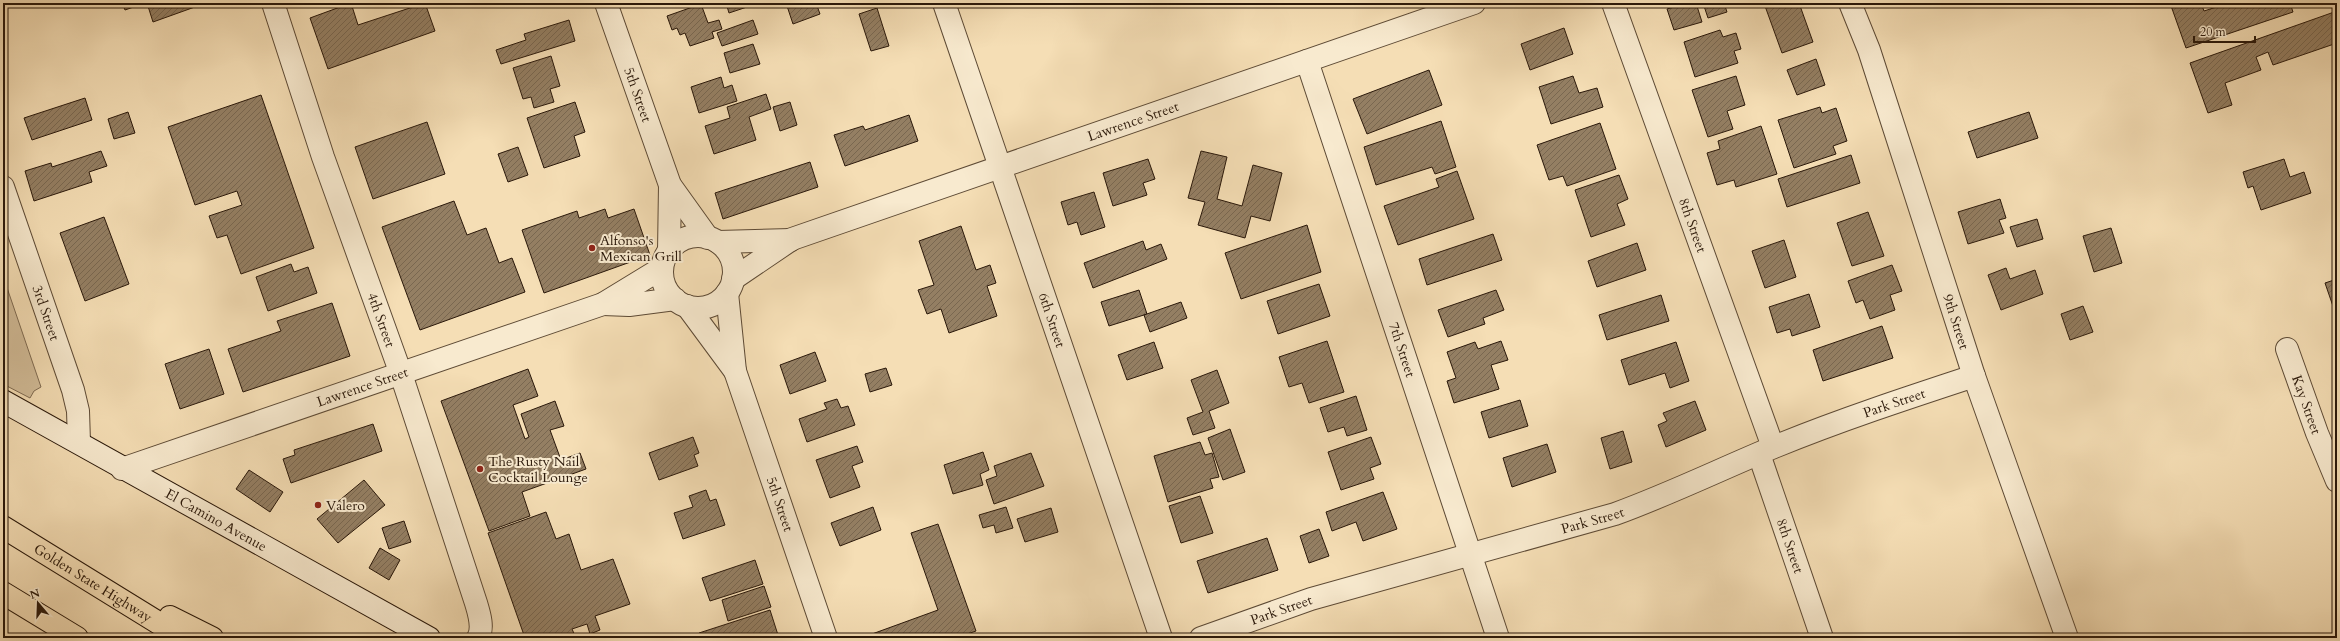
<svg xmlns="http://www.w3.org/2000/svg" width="2340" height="641" font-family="Cardo,serif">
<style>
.green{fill:#d2bc98;stroke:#7e6a51}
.building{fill:url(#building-hatch);stroke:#2a180a}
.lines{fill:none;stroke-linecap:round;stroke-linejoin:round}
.street-casing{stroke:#5d4a35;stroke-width:24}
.secondary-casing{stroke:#2a180a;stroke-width:24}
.highway-casing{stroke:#2a180a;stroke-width:24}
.street{stroke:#f8eacf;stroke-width:22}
.secondary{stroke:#f8eacf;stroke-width:22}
.highway{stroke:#f5deb5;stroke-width:22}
.poi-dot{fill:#8f2418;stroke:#f8eacf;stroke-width:1.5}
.labels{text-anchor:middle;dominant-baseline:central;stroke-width:4;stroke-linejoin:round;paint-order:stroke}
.street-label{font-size:14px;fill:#2a180a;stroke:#f8eacf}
.poi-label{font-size:14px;fill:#2a180a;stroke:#f8eacf;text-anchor:start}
</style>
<defs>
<pattern id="building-hatch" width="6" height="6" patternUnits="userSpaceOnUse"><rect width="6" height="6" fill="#947f63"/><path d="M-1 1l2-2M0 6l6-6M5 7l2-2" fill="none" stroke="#796750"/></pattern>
</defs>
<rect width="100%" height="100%" fill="#f5deb5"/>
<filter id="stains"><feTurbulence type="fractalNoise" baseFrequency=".005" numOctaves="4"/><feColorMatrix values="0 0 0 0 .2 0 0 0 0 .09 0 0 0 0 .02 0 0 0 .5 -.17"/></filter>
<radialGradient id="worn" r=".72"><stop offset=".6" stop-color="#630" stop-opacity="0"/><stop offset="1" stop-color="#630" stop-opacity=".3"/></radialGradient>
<path class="green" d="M3,276L41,387L34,391L30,398L3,384Z"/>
<g class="building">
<path d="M122,3H145L125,10Z"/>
<path d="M147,3H206L153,22Z"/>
<path d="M351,3L358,25L425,3L435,31L328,69L310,18Z"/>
<path d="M726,3H756V4L729,13Z"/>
<path d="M786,3H816L820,14L793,24Z"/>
<path d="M1687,3H1696L1702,22L1674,30L1667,9Z"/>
<path d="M1703,3H1724L1727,12L1708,18Z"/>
<path d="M1772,3H1799L1813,42L1782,53L1765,6Z"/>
<path d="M2170,3H2201L2204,11L2229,3H2290L2293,12L2186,48Z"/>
<path d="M701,4L708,23L719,20L722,29L712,32L714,38L690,46L685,33L680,35L677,28L672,30L667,16Z"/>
<path d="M877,8L889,46L871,51L859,14Z"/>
<path d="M2337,11V43L2273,65L2268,52L2256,57L2261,70L2225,83L2232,105L2208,113L2190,63Z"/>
<path d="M569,20L575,41L501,64L496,50L526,40L524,34Z"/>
<path d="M753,20L758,34L722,46L717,33Z"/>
<path d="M1564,28L1573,54L1530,70L1521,44Z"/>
<path d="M1720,30L1723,37L1736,33L1741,49L1734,51L1738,63L1695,77L1684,42Z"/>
<path d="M753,44L760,64L730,73L724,53Z"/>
<path d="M551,56L560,86L550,89L554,102L534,108L531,97L523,99L513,68Z"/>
<path d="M1816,59L1825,85L1797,95L1787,70Z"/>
<path d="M1429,70L1442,105L1367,134L1353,99Z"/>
<path d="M1573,76L1579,93L1597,88L1603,107L1551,124L1539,87Z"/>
<path d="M1736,76L1745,105L1727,111L1733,129L1708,137L1692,90Z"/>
<path d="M721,77L724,88L732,85L737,101L699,113L691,87Z"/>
<path d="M766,94L771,109L749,117L756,140L714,154L705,126L730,118L727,107Z"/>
<path d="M261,95L314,248L241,274L227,235L217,238L209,216L242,205L237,191L195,205L168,127Z"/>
<path d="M85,98L92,120L32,140L24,118Z"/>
<path d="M575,102L585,132L574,136L580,156L544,168L527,118Z"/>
<path d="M790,102L797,125L780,131L773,107Z"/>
<path d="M1820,107L1822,113L1836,108L1847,141L1833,146L1836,154L1794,168L1778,120Z"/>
<path d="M128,112L135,133L114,139L108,119Z"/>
<path d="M2029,112L2038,138L1977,158L1968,132Z"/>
<path d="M909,115L918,141L845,166L834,135L863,126L865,130Z"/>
<path d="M1441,121L1456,167L1435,174L1432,167L1376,185L1364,147Z"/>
<path d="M427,122L445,174L373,199L355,147Z"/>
<path d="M1600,123L1616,169L1567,186L1563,176L1549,180L1537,145Z"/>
<path d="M1761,126L1777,174L1736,187L1734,180L1717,185L1707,153L1720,149L1718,141Z"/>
<path d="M518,147L528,175L508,182L498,154Z"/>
<path d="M101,151L107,166L89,172L92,182L34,201L25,171L51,163L52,167Z"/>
<path d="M1201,151L1227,157L1217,199L1242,206L1253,165L1282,173L1270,221L1251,216L1245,238L1198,225L1205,202L1188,198Z"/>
<path d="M1851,155L1860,183L1787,207L1778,179Z"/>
<path d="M1148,159L1155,179L1143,183L1147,195L1113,206L1103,173Z"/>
<path d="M2284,159L2290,177L2304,172L2311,193L2261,210L2253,186L2248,188L2243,172Z"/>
<path d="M810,162L818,187L723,219L715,193Z"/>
<path d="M1457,171L1474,219L1398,245L1384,206L1439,187L1436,179Z"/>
<path d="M1619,175L1628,199L1617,204L1625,225L1591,237L1575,190Z"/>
<path d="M1094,192L1105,227L1081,235L1077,222L1068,225L1061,202Z"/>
<path d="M2000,199L2006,218L1999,220L2004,233L1968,244L1958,212Z"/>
<path d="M454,201L467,235L486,228L499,263L512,258L525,292L420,330L382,227Z"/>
<path d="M605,209L608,218L634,209L650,255L544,293L522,230L577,211L579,218Z"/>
<path d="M1868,212L1884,256L1852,266L1837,223Z"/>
<path d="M104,217L129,284L85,301L60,233Z"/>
<path d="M2037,219L2043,239L2017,247L2010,227Z"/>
<path d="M1307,225L1321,272L1241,299L1225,253Z"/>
<path d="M961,226L976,270L990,265L996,283L987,286L997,316L949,333L941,309L927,314L918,290L934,285L919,241Z"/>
<path d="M2111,228L2122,263L2094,272L2083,236Z"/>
<path d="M1493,234L1502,260L1427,285L1419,259Z"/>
<path d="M1784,240L1796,277L1765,288L1752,251Z"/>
<path d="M1143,241L1146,250L1161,244L1167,259L1093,288L1084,263Z"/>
<path d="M1637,243L1646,270L1597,287L1588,261Z"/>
<path d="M291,264L294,272L308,267L317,293L268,311L256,277Z"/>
<path d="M1892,265L1902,291L1890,295L1895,310L1870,319L1863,300L1856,303L1848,281Z"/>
<path d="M2006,268L2010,279L2035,270L2043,294L2001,310L1988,275Z"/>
<path d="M2337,279V315H2336L2325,283Z"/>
<path d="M1319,284L1330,316L1278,334L1267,301Z"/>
<path d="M1139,290L1147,314L1109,326L1101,302Z"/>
<path d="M1496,290L1504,310L1483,318L1485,324L1448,337L1438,310Z"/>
<path d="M1809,294L1820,327L1792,336L1790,329L1777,333L1769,307Z"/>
<path d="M1661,295L1669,321L1607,340L1599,315Z"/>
<path d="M1181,302L1187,318L1150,332L1144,315Z"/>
<path d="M332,303L350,356L243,392L228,349L281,331L277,321Z"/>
<path d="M2083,306L2093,332L2070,340L2061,314Z"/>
<path d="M1882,326L1893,358L1823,381L1813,350Z"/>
<path d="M1327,341L1344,392L1309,403L1302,383L1289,387L1279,357Z"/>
<path d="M1501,341L1508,360L1491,365L1499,389L1454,403L1447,381L1456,378L1447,352L1475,342L1478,349Z"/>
<path d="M1154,342L1163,368L1127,380L1118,355Z"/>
<path d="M1676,342L1689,381L1670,388L1665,373L1629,385L1621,360Z"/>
<path d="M209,349L224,394L180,409L165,364Z"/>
<path d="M815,352L826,381L790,394L780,365Z"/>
<path d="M886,368L892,385L870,392L865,374Z"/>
<path d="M528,369L538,396L513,405L525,439L529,437L521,414L555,401L564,426L550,430L561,460L580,453L586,469L522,492L530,516L489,531L441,401Z"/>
<path d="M1217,370L1229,403L1209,411L1215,428L1193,435L1187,418L1203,412L1191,380Z"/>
<path d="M1356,396L1367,430L1347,436L1344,427L1328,432L1320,408Z"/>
<path d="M837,399L841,408L848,406L855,425L807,442L799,419L827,409L824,403Z"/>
<path d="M1520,400L1528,426L1489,438L1481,412Z"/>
<path d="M1695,401L1706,430L1666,447L1658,425L1667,421L1663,413Z"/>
<path d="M373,424L382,451L291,483L283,459L295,455L294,450Z"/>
<path d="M1230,429L1245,472L1223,480L1208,438Z"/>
<path d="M1623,431L1632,462L1610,469L1601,438Z"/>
<path d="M693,437L699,453L694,455L698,466L659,480L649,453Z"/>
<path d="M1371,437L1381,464L1370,468L1374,479L1341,490L1328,452Z"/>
<path d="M1200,442L1205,455L1212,453L1219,477L1210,479L1213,488L1168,502L1154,456Z"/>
<path d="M1547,444L1556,472L1512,487L1503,458Z"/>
<path d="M857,446L863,462L852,466L860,487L830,498L816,460Z"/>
<path d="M983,452L989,470L980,474L983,485L953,494L944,465Z"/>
<path d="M1031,453L1044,486L994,504L986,480L997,476L994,466Z"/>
<path d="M249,470L283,492L270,512L236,489Z"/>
<path d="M364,480L385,505L338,543L317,519Z"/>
<path d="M706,490L710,501L716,499L725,525L683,539L674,513L693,507L689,496Z"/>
<path d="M1383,492L1397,529L1363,541L1356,522L1332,531L1326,512Z"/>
<path d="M1200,496L1213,533L1181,543L1169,506Z"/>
<path d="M873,507L881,530L840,546L831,523Z"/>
<path d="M1006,507L1013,528L996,533L994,525L983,528L979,515Z"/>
<path d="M1051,508L1058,532L1025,542L1017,519Z"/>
<path d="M546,512L556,539L569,534L581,570L613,559L630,604L595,616L600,630L590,634L587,624L572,629L576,638H525L488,533Z"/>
<path d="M404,521L411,542L389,549L382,528Z"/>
<path d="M938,524L976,631L956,638H861L938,610L911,533Z"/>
<path d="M1319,529L1329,556L1309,563L1300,536Z"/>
<path d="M1267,538L1278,570L1208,593L1197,561Z"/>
<path d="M380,548L400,560L389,580L369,568Z"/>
<path d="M755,560L763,584L710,601L702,578Z"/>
<path d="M764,586L771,607L728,621L722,600Z"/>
<path d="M770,610L778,635L770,638H701L699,633Z"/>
</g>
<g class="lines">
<defs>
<g id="street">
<path id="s1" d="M273,3L323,157L401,374L476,603C479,613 484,628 478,638"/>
<path id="s2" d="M606,3L670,185L708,238"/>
<path id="s3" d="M944,3L1161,638"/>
<path id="s4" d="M1613,3L1773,447"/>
<path id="s5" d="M1850,3L1869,50L1974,376L2067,638"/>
<path id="s6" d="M1307,61L1498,638"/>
<path id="s7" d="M3,187L73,390L78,411L79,442"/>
<circle cx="698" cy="272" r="36"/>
<path d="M718,242L791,240"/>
<path d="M669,252L670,185"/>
<path id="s8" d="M733,279L792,239L1474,3"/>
<path id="s9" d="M727,293L735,371L826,638"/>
<path d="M603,304L629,305L675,299"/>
<path d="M687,306L735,371"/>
<path id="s10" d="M2287,349L2317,433L2337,481"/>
<path id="s11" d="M1759,454L1822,638"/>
<path id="s12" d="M122,469L603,304L662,268"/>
<path id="s13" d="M1201,638L1311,599L1615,514C1670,494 1721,469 1774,447C1840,420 1907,398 1974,376"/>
</g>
<g id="secondary">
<path id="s14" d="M3,401L429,638"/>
</g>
<g id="highway">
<path id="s15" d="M3,527L183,638"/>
<path d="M3,593L77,638"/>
<path d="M170,617L212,638"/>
</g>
</defs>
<use href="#street" class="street-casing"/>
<use href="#secondary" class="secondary-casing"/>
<use href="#highway" class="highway-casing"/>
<use href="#street" class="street"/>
<use href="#secondary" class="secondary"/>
<use href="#highway" class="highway"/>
</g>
<g class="poi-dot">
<circle cx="592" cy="248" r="4"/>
<circle cx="480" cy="469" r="4"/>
<circle cx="318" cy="505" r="4"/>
</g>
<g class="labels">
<g class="street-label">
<text stroke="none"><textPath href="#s2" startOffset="97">5th Street</textPath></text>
<text stroke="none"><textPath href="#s8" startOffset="432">Lawrence Street</textPath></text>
<text stroke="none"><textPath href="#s4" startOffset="236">8th Street</textPath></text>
<text stroke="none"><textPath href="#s7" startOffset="133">3rd Street</textPath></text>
<text stroke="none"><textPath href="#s1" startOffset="335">4th Street</textPath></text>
<text stroke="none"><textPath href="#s3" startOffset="335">6th Street</textPath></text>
<text stroke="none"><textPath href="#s5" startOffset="336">9th Street</textPath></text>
<text stroke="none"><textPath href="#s6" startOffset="304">7th Street</textPath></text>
<text stroke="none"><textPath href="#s12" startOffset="254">Lawrence Street</textPath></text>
<text stroke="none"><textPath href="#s13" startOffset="733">Park Street</textPath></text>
<text stroke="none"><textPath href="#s10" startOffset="59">Kay Street</textPath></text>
<text stroke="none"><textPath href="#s9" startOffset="219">5th Street</textPath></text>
<text stroke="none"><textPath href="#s14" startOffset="244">El Camino Avenue</textPath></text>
<text stroke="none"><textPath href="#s13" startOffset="409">Park Street</textPath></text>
<text stroke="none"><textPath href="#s11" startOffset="97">8th Street</textPath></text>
<text stroke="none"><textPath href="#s15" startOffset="106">Golden State Highway</textPath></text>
<text stroke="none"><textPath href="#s13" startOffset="85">Park Street</textPath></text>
</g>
<g class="poi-label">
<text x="600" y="240">Alfonso's<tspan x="600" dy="16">Mexican Grill</tspan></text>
<text x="488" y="461">The Rusty Nail<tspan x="488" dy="16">Cocktail Lounge</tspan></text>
<text x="326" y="505">Valero</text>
</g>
</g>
<rect width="2340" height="641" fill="none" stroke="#f5deb5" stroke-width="16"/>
<rect x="4" y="4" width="2332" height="633" fill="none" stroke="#2a180a" stroke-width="2"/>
<rect x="8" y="8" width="2324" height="625" fill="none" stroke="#2a180a"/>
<g transform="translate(38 603) rotate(341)" stroke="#f8eacf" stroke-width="3" paint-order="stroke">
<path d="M0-3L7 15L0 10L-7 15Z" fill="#2a180a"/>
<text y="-6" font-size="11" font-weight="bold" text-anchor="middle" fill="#2a180a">N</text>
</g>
<path d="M2194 36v6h61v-6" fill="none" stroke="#2a180a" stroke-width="2"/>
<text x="2200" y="36" font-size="12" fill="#2a180a" stroke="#f8eacf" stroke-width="3" paint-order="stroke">20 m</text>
<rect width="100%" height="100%" filter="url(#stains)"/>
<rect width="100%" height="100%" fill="url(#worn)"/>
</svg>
